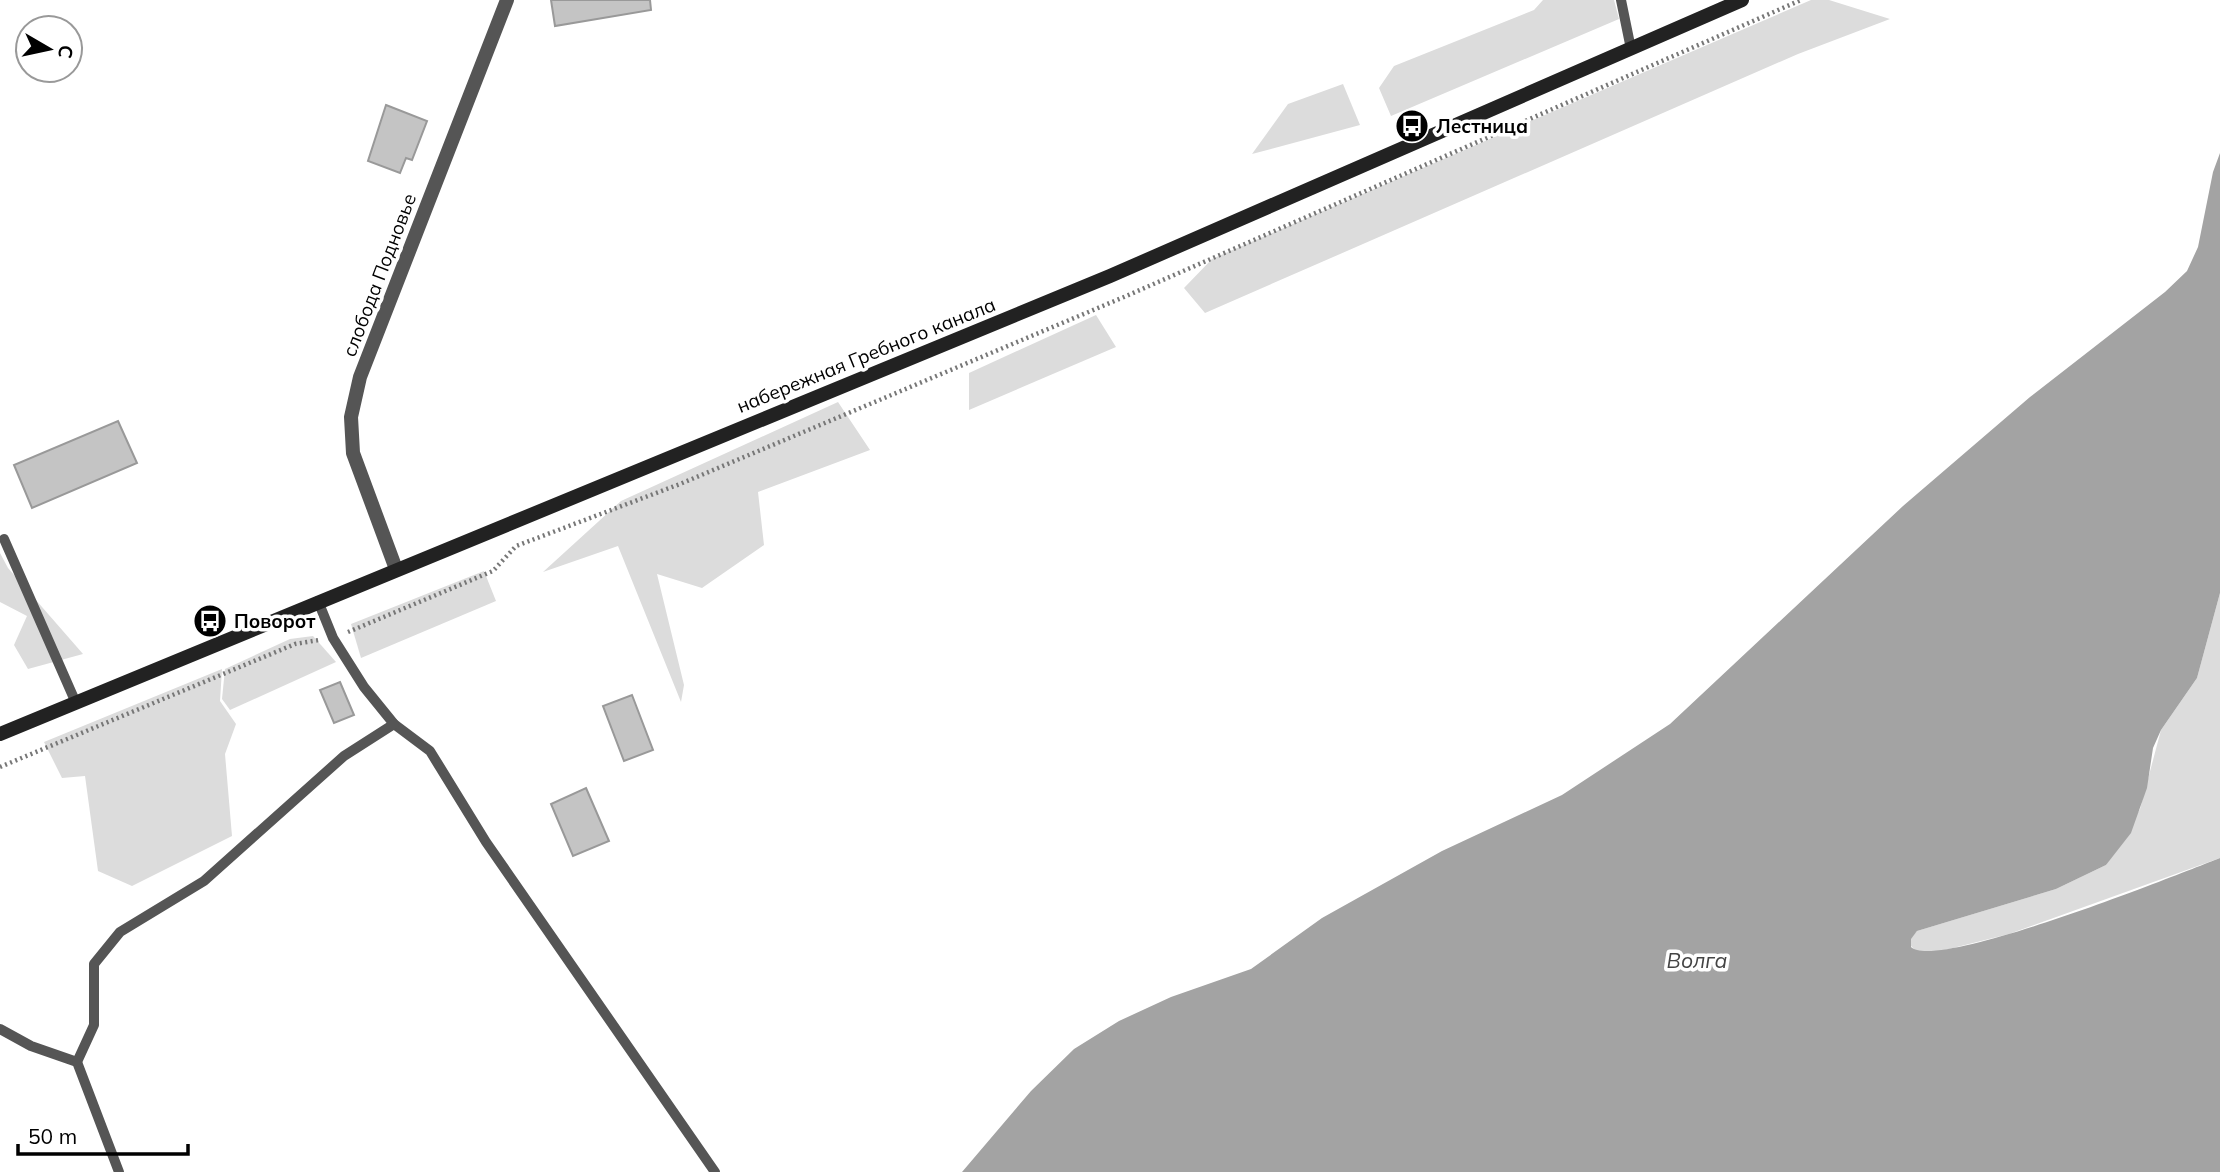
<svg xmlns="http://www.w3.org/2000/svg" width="2220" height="1172" font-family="Mulish,sans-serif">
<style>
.green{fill:#dcdcdc}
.water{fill:#a3a3a3}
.building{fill:#c4c4c4;stroke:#999;stroke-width:2}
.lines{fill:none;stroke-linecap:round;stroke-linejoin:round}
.path{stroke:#777;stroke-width:4.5;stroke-dasharray:2 3.5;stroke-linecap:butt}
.lane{stroke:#555;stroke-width:10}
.street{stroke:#555;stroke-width:14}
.secondary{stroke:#222;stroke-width:14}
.labels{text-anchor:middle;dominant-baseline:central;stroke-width:7;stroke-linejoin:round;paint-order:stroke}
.poi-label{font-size:19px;font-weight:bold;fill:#000;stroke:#fff;text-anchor:start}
.street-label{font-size:19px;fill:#000;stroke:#fff}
.water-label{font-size:21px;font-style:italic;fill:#444;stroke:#fff}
</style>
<rect width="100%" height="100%" fill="#fff"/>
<g class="green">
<path d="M1543,0H1614L1619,19L1391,116L1379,88L1394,66L1534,10Z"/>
<path d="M1811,0H1829L1890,19L1798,54L1205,313L1184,288L1212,259Z"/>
<path d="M1343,84L1360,125L1252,154L1288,104Z"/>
<path d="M1096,315L1116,347L969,410V373Z"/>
<path d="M838,402L870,450L758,492L764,545L702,588L657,574L684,685L681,702L618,546L543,572L621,501Z"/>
<path d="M0,553L8,568L83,654L28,669L14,645L27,616L0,602Z"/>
<path d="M484,571L496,601L361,658L351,624Z"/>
<path d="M2220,593V858L2009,934L1937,952L1916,951L1911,946V938L1917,931L2056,889L2106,865L2140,809L2161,730L2197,678Z"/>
<path d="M313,636L336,662L230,710L222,699L225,669L290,639Z"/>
<path d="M222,669L220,701L236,724L225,754L232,836L132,886L98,871L85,776L62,778L44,742Z"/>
</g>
<path class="water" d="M2220,153V593L2197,678L2161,730L2153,748L2147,788L2131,833L2106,865L2056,889L1927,928L1917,931L1911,939V947C1936,972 2179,874 2220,858V1172H962L1031,1091L1074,1049L1119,1021L1171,997L1251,969L1322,918L1442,851L1562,795L1670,724L1903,506L2030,397L2165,292L2187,271L2198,247L2213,172Z"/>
<g class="building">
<path d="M551,0H650L651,10L555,26Z"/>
<path d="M386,105L427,121L412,160L406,158L400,173L368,161Z"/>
<path d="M118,421L137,463L32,508L14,465Z"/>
<path d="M340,682L354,715L334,723L320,690Z"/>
<path d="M632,695L653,750L624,761L603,706Z"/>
<path d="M586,788L609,841L573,856L551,804Z"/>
</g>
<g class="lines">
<g class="path">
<path d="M348,632L493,571L516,546L680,484L1124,297L1801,0"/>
<path d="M0,767L295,644L319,640"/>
</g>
<g class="lane">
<path d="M1621,0L1631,49"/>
<path d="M4,539L76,703"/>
<path d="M318,601L333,638L364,687L394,724L430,751L486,842L715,1172"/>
<path d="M0,1029L31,1046L77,1062L119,1172"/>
<path d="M77,1062L94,1025V964L120,932L204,881L344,756L394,724"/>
</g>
<path class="street" d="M396,569L353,453L351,417L360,377L507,0"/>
<path class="secondary" d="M0,734L1110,276L1742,0"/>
</g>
<defs>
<symbol id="bus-disc" viewBox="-11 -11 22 22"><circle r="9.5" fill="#000" stroke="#fff"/><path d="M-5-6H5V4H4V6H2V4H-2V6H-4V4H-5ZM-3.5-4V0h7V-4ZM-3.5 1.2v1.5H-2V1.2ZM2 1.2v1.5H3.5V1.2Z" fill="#fff"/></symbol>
</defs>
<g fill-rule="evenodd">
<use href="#bus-disc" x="1393" y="107" width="38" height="38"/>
<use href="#bus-disc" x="191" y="602" width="38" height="38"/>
</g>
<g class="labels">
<g class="poi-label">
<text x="1436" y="126">Лестница</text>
<text x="234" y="621">Поворот</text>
</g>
<g class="street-label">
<text transform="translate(379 275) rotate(-69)">слобода Подновье</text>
<text transform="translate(866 355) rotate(-22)">набережная Гребного канала</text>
</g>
<g class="water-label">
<text x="1697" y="960">Волга</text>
</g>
</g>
<g transform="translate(49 49) rotate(99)"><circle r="33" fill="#ffffff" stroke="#999999" stroke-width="2"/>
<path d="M0-5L12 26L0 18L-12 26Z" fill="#000000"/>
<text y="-10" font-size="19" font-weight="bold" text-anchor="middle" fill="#000000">С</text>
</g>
<path d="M18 1144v10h170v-10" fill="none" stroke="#000000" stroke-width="3.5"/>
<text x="28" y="1144" font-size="21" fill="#000000" stroke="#ffffff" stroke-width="5" paint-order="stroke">50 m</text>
</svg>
